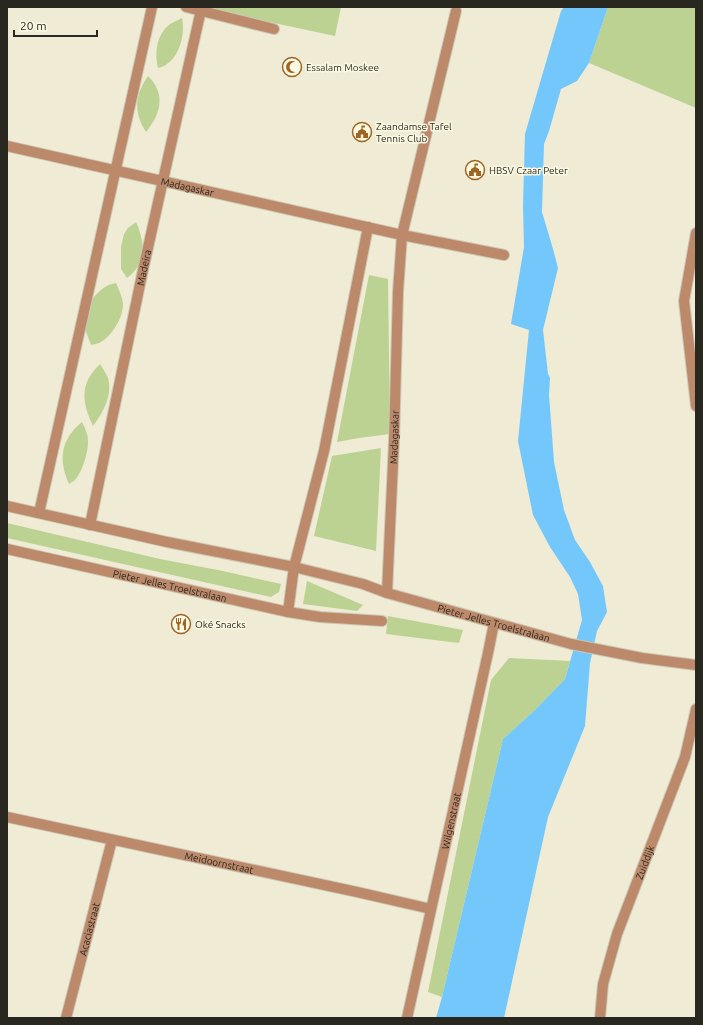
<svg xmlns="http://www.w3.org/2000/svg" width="703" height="1025" font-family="Ubuntu,sans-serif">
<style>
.green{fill:#bcd292}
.water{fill:#73c7fb}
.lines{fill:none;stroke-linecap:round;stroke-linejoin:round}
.lane-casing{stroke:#cbc8b4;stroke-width:12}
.street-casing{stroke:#cbc8b4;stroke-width:12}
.lane{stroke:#bd896b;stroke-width:10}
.street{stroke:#bd896b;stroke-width:10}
.labels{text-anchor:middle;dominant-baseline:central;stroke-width:3;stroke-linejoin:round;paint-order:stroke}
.poi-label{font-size:10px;fill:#292820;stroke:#fcf9e2;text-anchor:start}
.street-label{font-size:10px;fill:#292820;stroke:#fcf9e2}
</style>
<rect width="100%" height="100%" fill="#efebd5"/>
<g class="green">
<path d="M199,7H341L335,36Z"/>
<path d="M608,7H696V108L589,63Z"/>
<path d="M182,18C186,35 178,64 158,68C154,52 157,34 170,24C174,22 178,20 182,18Z"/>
<path d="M148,76C166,93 161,114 146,132C133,112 135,95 148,76Z"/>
<path d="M136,222C140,230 145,248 142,257C140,265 134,273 127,278L121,269V247L124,234L128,228Z"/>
<path d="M369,275L388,279L390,434L359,438L337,442Z"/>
<path d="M116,283C119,290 122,296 123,304C123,316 115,331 105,339C101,343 96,344 91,345C88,337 83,326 84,318C85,306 97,291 107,286C109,284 113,284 116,283Z"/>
<path d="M100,364C103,369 106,373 108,378C113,395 103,413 93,426C82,402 79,384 100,364Z"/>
<path d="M82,422C84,426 86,430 87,434C91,446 83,471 75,480C74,481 70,483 69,484C58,459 61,439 82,422Z"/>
<path d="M381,448L376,551L314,536L332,456Z"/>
<path d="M7,523L160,559L223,571L281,584L279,592L271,597L7,538Z"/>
<path d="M307,581L363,605L357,611L303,604Z"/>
<path d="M388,616L463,630L459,643L386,634Z"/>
<path d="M509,658L570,661L565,679L535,710L503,739L442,997L428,992L491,680Z"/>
</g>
<path class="water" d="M564,7H608L589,63L577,81L561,89L549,131L544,144L542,212L553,249L558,268L543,330L548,374L550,378L549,395L554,462L564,510L575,540L590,562L603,586L607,612L597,631L590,663L585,726L548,817L504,1018H436L442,997L503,739L535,710L565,679L582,620L578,594L570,577L550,547L533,515L518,441L529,330L511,324L524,247L523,205L525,134L561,11Z"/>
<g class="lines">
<defs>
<g id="lane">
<path d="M402,235L456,11"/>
<path id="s1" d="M7,549L288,612L320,617L382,621"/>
<path d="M288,612L294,567"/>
</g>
<g id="street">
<path d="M186,7L274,29"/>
<path id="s2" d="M7,146L402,235L504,255"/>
<path d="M696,233L684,301L696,406"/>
<path id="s3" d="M7,506L167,542L294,567L363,584L387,593L571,644L642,658L696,665"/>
<path d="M39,513C76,344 115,176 152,7"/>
<path id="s4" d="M90,525L143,270L201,10"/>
<path d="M294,567L324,451L368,227"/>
<path id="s5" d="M387,593L394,441L398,292L402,235"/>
<path id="s6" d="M7,817L357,892L431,909"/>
<path id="s7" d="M66,1018L112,840"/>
<path id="s8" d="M407,1018L488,653L494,623"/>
<path id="s9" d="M600,1018L603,984L617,934L685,757L696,709"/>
</g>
</defs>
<use href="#lane" class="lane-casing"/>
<use href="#street" class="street-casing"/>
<use href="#lane" class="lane"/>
<use href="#street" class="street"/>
</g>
<defs>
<symbol id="mosque-ring" viewBox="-11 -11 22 22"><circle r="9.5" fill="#fcf9e2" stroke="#9f6525" stroke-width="1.5"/><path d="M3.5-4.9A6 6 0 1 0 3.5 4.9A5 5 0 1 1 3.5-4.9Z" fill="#9f6525"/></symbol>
<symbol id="civic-ring" viewBox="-11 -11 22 22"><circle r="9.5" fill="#fcf9e2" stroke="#9f6525" stroke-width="1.5"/><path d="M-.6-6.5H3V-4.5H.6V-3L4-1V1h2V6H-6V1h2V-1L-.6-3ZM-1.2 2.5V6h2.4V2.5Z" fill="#9f6525"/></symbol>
<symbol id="restaurant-ring" viewBox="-11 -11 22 22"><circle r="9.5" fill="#fcf9e2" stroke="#9f6525" stroke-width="1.5"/><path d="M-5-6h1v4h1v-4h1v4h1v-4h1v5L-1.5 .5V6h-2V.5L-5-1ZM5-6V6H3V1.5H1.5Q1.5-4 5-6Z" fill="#9f6525"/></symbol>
</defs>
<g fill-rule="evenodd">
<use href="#mosque-ring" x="281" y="56" width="22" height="22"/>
<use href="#civic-ring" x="351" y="121" width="22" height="22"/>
<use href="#civic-ring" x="464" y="159" width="22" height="22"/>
<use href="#restaurant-ring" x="170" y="613" width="22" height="22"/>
</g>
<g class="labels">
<g class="poi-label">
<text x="306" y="67">Essalam Moskee</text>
<text x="376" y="126">Zaandamse Tafel<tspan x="376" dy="12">Tennis Club</tspan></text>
<text x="489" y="170">HBSV Czaar Peter</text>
<text x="195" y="624">Oké Snacks</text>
</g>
<g class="street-label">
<text stroke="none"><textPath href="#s2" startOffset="185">Madagaskar</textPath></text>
<text stroke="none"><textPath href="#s4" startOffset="263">Madeira</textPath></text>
<text stroke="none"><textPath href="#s5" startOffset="156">Madagaskar</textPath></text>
<text stroke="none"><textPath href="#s1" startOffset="167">Pieter Jelles Troelstralaan</textPath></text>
<text stroke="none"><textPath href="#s3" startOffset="501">Pieter Jelles Troelstralaan</textPath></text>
<text stroke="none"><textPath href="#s8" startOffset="202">Wilgenstraat</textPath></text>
<text stroke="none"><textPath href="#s6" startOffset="217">Meidoornstraat</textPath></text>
<text stroke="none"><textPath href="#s9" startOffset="163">Zuiddijk</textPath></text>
<text stroke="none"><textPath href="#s7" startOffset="92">Acaciastraat</textPath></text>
</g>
</g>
<rect width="703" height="1025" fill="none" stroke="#292820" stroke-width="16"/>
<path d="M14 30v6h83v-6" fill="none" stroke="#292820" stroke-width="2"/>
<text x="20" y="30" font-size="12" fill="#292820" stroke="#fcf9e2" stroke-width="3" paint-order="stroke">20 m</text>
</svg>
